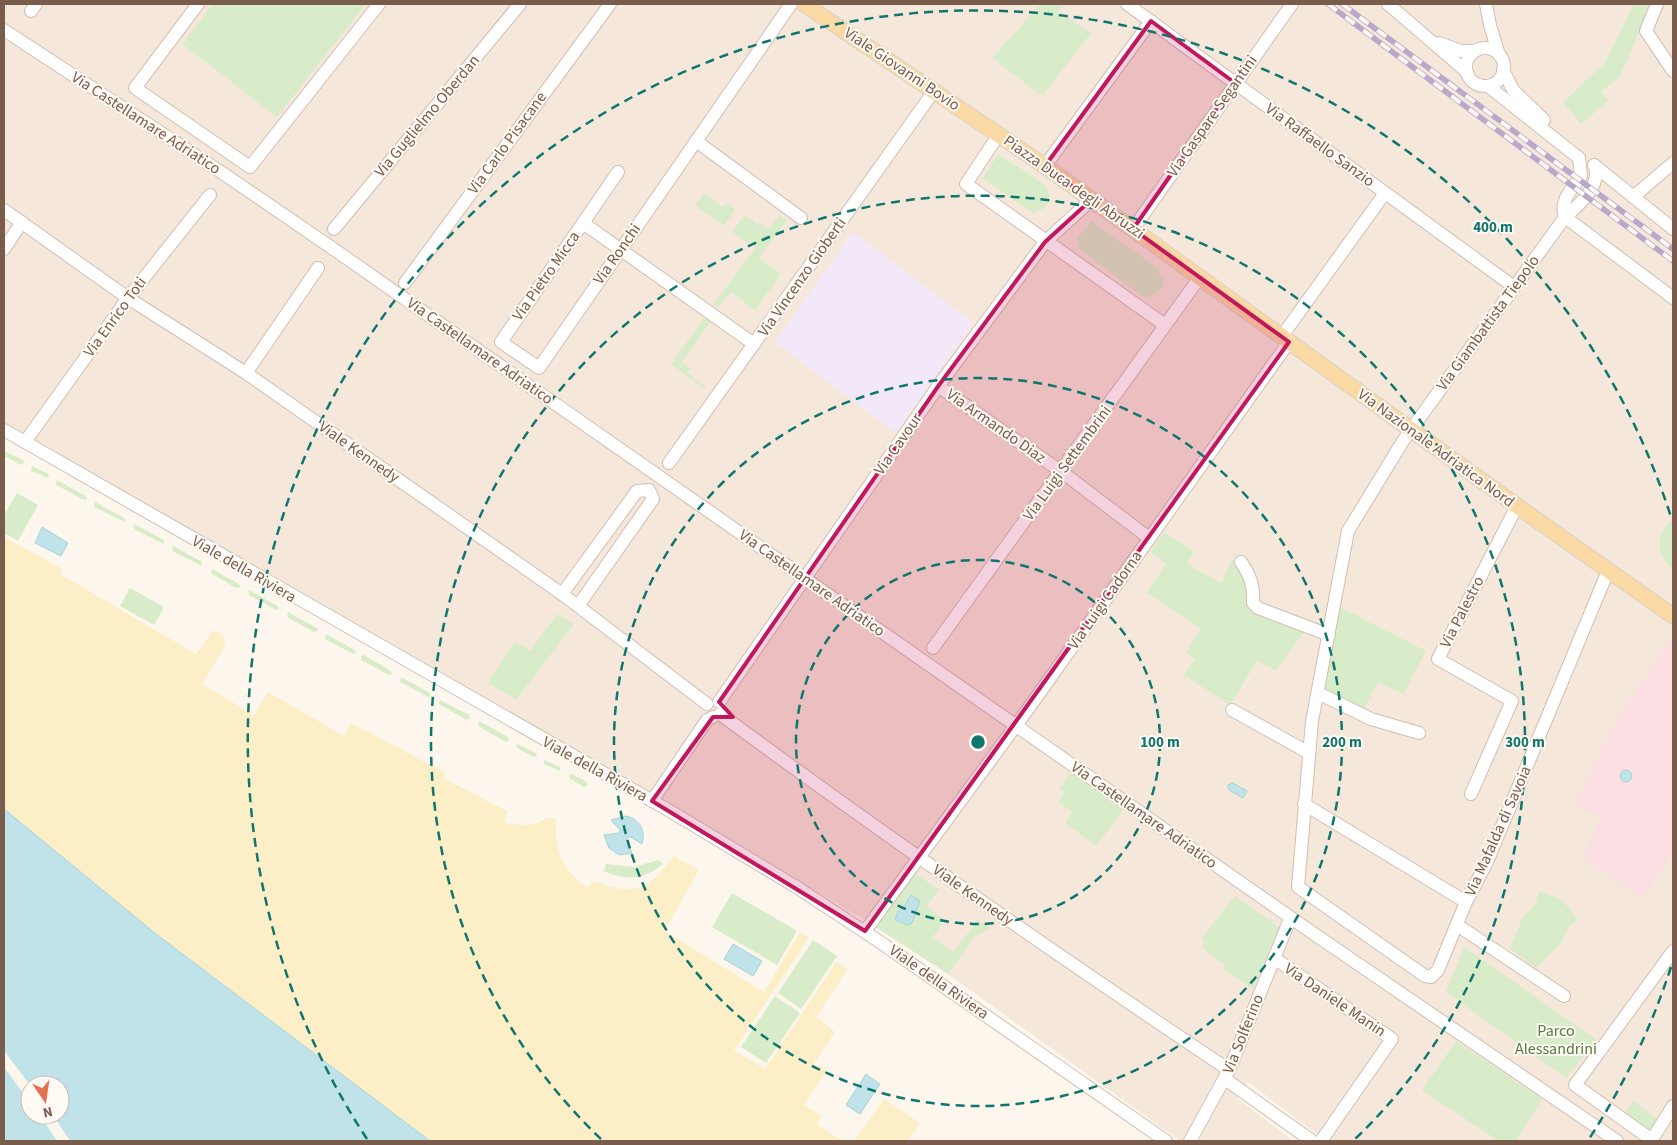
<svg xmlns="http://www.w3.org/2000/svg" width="1677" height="1145" font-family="'Source Sans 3',sans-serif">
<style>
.residential{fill:#f5e8da}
.education{fill:#f3e8fa}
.medical{fill:#fbdfe3}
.green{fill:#d8ecc9}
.sand{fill:#fcefc7}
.water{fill:#bfe3e8;stroke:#a5d3da;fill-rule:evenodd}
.pier{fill:#fdf6ec}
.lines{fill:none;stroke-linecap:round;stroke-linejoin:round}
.minor-casing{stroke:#d1beb0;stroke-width:14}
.major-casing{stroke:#dad1cd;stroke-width:17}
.minor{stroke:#fff;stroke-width:12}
.major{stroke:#fbd9a5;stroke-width:15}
.rail-casing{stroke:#b9a8c9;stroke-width:5.5}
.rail{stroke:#fffaf3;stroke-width:4;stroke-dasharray:11;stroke-linecap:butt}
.marked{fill:#c2185b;fill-opacity:0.2;stroke:#c2185b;stroke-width:4;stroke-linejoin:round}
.ring{fill:none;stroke:#0f766e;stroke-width:2.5;stroke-dasharray:9 6}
.labels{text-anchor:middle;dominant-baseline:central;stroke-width:4;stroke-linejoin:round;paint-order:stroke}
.street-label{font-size:16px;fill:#7a5c4d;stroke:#fffaf3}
.park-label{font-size:16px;fill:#537a41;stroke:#fffaf3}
.centre{fill:#0f766e;stroke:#fffaf3;stroke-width:2.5}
.ring-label{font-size:15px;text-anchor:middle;font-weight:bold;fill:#0f766e;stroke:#fffaf3;stroke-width:4;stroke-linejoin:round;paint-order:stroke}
</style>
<rect width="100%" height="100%" fill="#fdf6ec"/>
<path class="residential" d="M4,4H1673V1141H1326L1248,1082L1237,1098L1293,1141H1180L948,974L870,923L705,826L4,425Z"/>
<path class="education" d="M853,232L973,323L896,433L775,342Z"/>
<path class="medical" d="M1672,637L1673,851L1643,899L1583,857L1602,817L1574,806L1615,722Z"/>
<g class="green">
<path d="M213,4H366L277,117L182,44Z"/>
<path d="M1041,4H1065L1058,11L1091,33L1042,96L992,58Z"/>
<path d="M1634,4H1649L1629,57L1619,77L1601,92L1608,101L1581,124L1563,102L1605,63Z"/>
<path d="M998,154L1044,184L1050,195L1045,208L1033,213L983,178Z"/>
<path d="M704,193L723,207L726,203L735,210L724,226L695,205Z"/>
<path d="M745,215L758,225L760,222L769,229L780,215L787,220L759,258L781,274L755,310L731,292L718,308L713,305L757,246L751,241L749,244L732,232Z"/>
<path d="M1091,221L1159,269L1160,277L1164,280C1163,290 1155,296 1145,298L1080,250L1077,239Z"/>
<path d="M705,317L711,321L682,362L690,368L687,373L705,386L703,388L671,364Z"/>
<path d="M4,451L23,460L24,463L21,465L4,456Z"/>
<path d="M32,466L48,474L49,478L31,471Z"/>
<path d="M57,480L86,496L87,499L84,500L56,485Z"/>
<path d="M17,493L38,505L18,541L4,533V515Z"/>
<path d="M95,502L124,518L125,522L94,507Z"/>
<path d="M1673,519V569C1655,556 1655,533 1673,519Z"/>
<path d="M134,524L164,540V544L134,529Z"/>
<path d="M1164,532L1194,551L1187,564L1221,583L1232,559C1244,567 1246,584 1250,598L1304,632L1276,671L1257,661L1230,705L1184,675L1195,659L1186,652L1201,629L1147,592L1166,564L1150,552Z"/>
<path d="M173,546L202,562V566L172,551Z"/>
<path d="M212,569L239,584L240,587L236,588L211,573Z"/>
<path d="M130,588L164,607L154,625L120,606Z"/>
<path d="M249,590L278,606L279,609L276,610L249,595Z"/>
<path d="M1339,607L1426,651L1403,694L1378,683L1364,708L1322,687Z"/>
<path d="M288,612L317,628L318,631L314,632L287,617Z"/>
<path d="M557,614L574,624L516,700L488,683L514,642L530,651Z"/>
<path d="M326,634L355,650L356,653L353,654L325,639Z"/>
<path d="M364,655L391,671L392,674L389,675L361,660V656Z"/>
<path d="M401,677L430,693L431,696L428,697L400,682Z"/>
<path d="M440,700L469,715L470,718L467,720L439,704Z"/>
<path d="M479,721L508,737L509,740L506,742L478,726Z"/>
<path d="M517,744L536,753L537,756L533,757L517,748Z"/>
<path d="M544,760L560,767V771L544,764Z"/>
<path d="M1072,772L1124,809L1096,846L1065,823L1072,812L1058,802L1065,792L1059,788Z"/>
<path d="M570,773L587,782L588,785L584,787L569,778Z"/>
<path d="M658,860L663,864C645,880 624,881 604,871L606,864L634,867Z"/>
<path d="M913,872L939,890L926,906L945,920L933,937L953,952L978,920L991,928L974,937L948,974L874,926Z"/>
<path d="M1539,891L1562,900L1578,919L1569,927L1561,943L1536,968L1510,949L1522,919L1536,903Z"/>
<path d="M732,893L797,931L777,965L712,927Z"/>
<path d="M1235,896L1279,927L1253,989L1223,969L1225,965L1201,947L1205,942L1201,939Z"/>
<path d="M813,940L837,956L801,1009L778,993Z"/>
<path d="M1464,947L1597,1040L1566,1078L1446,992Z"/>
<path d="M775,996L800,1013L766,1063L741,1047Z"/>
<path d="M1456,1041L1542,1099L1516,1141H1499L1422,1090Z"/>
<path d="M1634,1101L1657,1119L1649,1130L1626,1117V1110Z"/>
</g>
<g class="sand">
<path d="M4,537L62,569L60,574L196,654L213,630L224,636L225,646L202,684L254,715L268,692L344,736L351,723L445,772L443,778L507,811L504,823C522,825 533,828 547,817L556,819C555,852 561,869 588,888L593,881C636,896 646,892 674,856L699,870L664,931L764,992L800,932L809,938L734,1050L765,1069L836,962L848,969L816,1017L835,1032L814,1063L827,1071L804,1105L822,1116L816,1124L843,1141H430L156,934L4,809Z"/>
<path d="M884,1099L920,1123L908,1141H854Z"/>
</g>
<g class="water">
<path d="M42,527L68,543L61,556L35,543Z"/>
<circle cx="1626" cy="776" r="6"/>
<path d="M1233,783L1247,791L1243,798L1229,790L1228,785Z"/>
<path d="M4,809L156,934L430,1141H4ZM30,1085H60V1115H30Z"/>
<path d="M626,816C640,819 646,831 642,844L629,836L626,840L632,853L619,855L609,848L604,835L619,833L620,830L611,820Z"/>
<path d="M911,895L920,901L912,923L907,925L895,920L898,911L903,908Z"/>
<path d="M733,944L762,961L753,976L724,959Z"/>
<path d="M866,1074L880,1084L860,1114L846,1105Z"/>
</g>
<g class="pier">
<path d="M5,1052L30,1085V1103L4,1067Z"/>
<path d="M40,1115H53L70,1141H57Z"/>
</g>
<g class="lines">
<defs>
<g id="minor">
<path d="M198,4L135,88L250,167L379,4"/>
<path d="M1127,4L1514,287"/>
<path d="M1388,4L1467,72"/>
<path d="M1486,4L1490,25L1499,55"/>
<path d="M1657,4L1646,31L1673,71"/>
<path d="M31,11L36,4"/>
<path d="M4,30L224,174L332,248L1320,938L1617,1141"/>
<path d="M1439,43L1461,51H1475"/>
<circle cx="1485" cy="67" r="19"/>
<path d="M1503,70L1513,90L1544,120"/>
<path d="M1488,86L1579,158L1581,176C1572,189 1559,201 1565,217L1673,298"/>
<path d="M999,134L966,184L1165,325"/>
<path d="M696,141L801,218"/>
<path d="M1594,165L1673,229"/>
<path d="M1045,166L1151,21"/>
<path d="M1595,166C1601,187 1579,205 1565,217L1403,441L1348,531L1312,721L1298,887L1425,976L1431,977L1438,970L1466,902L1487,862L1608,571"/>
<path d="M618,172L501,342L539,368L791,4"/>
<path d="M1633,197L1673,163"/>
<path d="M4,210L128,298L246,373L562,594L707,704"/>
<path d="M583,223L754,344"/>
<path d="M334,229L520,4"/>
<path d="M1133,229L1292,4"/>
<path d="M4,249L22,222"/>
<path d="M405,283L610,4"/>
<path d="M1282,336L1385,193"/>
<path d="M246,373L318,268"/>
<path d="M938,386L1062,472L1149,538"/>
<path d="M4,430L670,811L798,888L877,940L1166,1141"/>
<path d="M25,442L128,298L210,195"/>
<path d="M669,463L934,91"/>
<path d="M1241,562C1251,577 1254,586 1253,603L1258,608L1329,635"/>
<path d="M562,594L637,491L649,490L653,499L578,606"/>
<path d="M933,648L1200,277"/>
<path d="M1318,693L1371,719L1419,733"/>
<path d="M719,702L939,385L1045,242L1091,200"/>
<path d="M1232,710L1309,753"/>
<path d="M720,714C887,837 1057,955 1229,1070"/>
<path d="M1471,794L1512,701L1438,659L1517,506"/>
<path d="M652,801L707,720L713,717"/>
<path d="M1304,804L1466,902"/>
<path d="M1457,925L1564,996"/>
<path d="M865,931L1028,709L1289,342"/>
<path d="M1274,958L1392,1039L1321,1141"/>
<path d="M1225,1079L1312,1141"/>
<path d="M1652,1140L1575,1085L1673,951"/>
<path d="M1190,1141L1229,1070L1288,924"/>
<path d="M1651,1141L1673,1106"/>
</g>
<path id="major" d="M804,4L1045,166L1517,506L1673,616"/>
</defs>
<use href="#minor" class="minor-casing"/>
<use href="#major" class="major-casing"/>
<use href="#minor" class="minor"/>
<use href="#major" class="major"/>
<defs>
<g id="rail">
<path d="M1328,4L1673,261"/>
<path d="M1342,4L1673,249"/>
</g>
</defs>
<use href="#rail" class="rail-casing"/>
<use href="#rail" class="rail"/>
</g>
<path class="marked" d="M1151,21L1235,83L1133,229L1289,342L865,931L652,801L713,717H733L719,702L726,692L939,385L1045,242L1091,200L1045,166Z"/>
<g class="ring">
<circle cx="978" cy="742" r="182"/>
<circle cx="978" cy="742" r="364"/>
<path d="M601 1139A547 547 0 1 1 1355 1139"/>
<path d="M1671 967A729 729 0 0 1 1589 1139M367 1139A729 729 0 1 1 1671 517"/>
</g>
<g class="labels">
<g class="street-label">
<text transform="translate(902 69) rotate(34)">Viale Giovanni Bovio</text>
<text transform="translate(427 116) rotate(-50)">Via Guglielmo Oberdan</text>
<text transform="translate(1212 116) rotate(-55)">Via Gaspare Segantini</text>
<text transform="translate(146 123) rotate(33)">Via Castellamare Adriatico</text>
<text transform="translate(507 143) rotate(-54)">Via Carlo Pisacane</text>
<text transform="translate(1320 145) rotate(36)">Via Raffaello Sanzio</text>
<text transform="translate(1074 187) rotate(35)">Piazza Duca degli Abruzzi</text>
<text transform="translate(617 254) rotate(-55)">Via Ronchi</text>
<text transform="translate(546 276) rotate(-55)">Via Pietro Micca</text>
<text transform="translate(802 277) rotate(-55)">Via Vincenzo Gioberti</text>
<text transform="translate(115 317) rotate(-54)">Via Enrico Toti</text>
<text transform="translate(1488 323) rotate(-54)">Via Giambattista Tiepolo</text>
<text transform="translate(480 351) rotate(35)">Via Castellamare Adriatico</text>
<text transform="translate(996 426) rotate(35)">Via Armando Diaz</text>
<text transform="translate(898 444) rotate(-55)">Via Cavour</text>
<text transform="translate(1436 448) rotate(36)">Via Nazionale Adriatica Nord</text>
<text transform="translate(359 452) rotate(35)">Viale Kennedy</text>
<text transform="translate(1067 463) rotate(-54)">Via Luigi Settembrini</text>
<text transform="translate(244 569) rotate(30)">Viale della Riviera</text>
<text transform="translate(812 583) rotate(35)">Via Castellamare Adriatico</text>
<text transform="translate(1105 600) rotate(-55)">Via Luigi Cadorna</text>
<text transform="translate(1462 612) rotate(-63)">Via Palestro</text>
<text transform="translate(595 769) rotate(29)">Viale della Riviera</text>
<text transform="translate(1144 815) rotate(35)">Via Castellamare Adriatico</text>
<text transform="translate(1498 831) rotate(-66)">Via Mafalda di Savoia</text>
<text transform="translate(973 895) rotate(35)">Viale Kennedy</text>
<text transform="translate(939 982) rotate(35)">Viale della Riviera</text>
<text transform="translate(1335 1000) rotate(34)">Via Daniele Manin</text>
<text transform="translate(1243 1034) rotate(-68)">Via Solferino</text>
</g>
<g class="park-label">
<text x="1556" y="1031">Parco<tspan x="1556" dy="18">Alessandrini</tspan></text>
</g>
</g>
<circle cx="978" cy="742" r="8" class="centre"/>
<g class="ring-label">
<text x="1493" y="232">400 m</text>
<text x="1160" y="747">100 m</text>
<text x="1342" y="747">200 m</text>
<text x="1525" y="747">300 m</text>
</g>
<rect width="1677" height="1145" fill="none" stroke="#7a5c4d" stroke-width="10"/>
<g transform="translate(45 1100) rotate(167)"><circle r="24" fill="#fffaf3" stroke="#cabbb1"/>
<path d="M0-4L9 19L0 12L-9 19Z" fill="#e76f51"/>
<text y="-8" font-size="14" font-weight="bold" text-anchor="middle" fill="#7a5c4d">N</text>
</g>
</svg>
